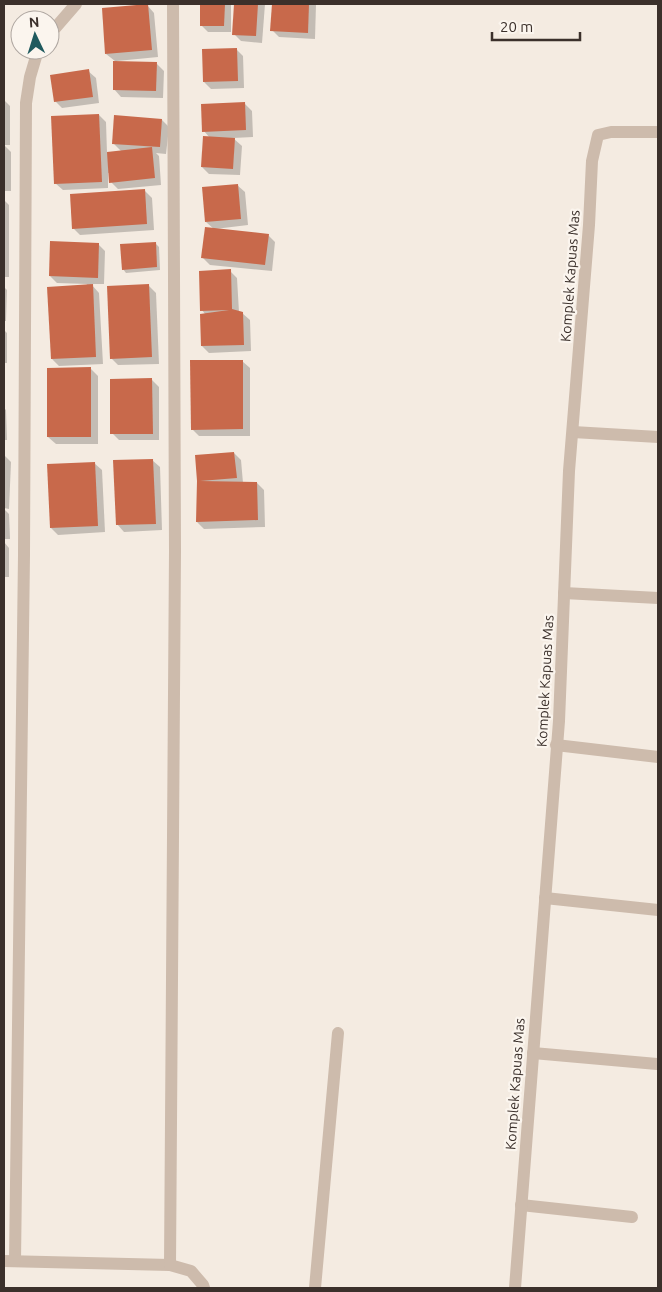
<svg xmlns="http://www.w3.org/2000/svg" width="662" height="1292" font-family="Ubuntu,sans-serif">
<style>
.shadow{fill:#0003}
.building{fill:#c8694b}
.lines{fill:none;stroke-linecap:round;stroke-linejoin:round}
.street{stroke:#cdbbac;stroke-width:12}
.labels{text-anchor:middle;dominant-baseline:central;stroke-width:4.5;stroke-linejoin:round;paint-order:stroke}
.street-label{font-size:14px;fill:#3b302b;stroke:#fbf5ee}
</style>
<rect width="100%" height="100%" fill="#f4ebe1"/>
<g class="shadow">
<path d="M201,4H231V32H208L201,25Z"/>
<path d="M235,4H265L262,43L241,41L234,34Z"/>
<path d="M273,4H316L315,39L279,37L272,30Z"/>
<path d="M147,5L154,13L158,57L117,61V62L157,64L164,71L163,98L121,97L114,89L115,61L106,54Z"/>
<path d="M236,49L243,56L244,88L211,89L204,82Z"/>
<path d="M88,71L96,78L99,103L62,108L55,101Z"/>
<path d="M4,100L10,106V145H4Z"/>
<path d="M245,104L252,111L253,137L233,138L242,146L240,175L209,174L202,167L210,138L204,131Z"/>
<path d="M99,115L106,122L107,153L121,151L113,143L162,120L169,127L166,154L156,153L159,156L161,185L118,189L111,182L110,173H108V188L63,190L55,183Z"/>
<path d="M4,145L11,152V191H4Z"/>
<path d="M237,185L245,192L248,225L215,229L268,235L275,242L272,271L210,265L203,258L215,230L206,222Z"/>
<path d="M145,191L152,198L154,230L80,235L73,228Z"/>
<path d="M4,200L9,205V277H4Z"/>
<path d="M155,243L159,247L160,270L126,273L123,269Z"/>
<path d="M98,244L105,251L104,284H91L99,293L103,364L59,366L52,359L87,284L57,283L50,276Z"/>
<path d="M230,271L237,278L239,312L242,313L250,320L251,351L209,353L202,346L205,314L202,310Z"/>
<path d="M149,286L156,293L159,364L118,365L111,358Z"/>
<path d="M4,287L7,290L6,321H4Z"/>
<path d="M4,330L7,333V363H4Z"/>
<path d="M242,361L250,368V436H199L192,429Z"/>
<path d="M91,369L98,376V444H56L48,437Z"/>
<path d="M152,380L159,387V440H119L112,433Z"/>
<path d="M4,408L6,410L7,440H4Z"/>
<path d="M234,453L241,460L243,483H257L264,490L265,527L204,529L197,522L198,481Z"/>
<path d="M4,455L11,462L9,509L4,508Z"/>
<path d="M152,460L160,467L162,530L124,532L117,524Z"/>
<path d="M94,463L102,470L105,532L58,535L51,528Z"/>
<path d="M4,509L9,514L10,539H4Z"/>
<path d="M4,542L9,548V577H4Z"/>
</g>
<g class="building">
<path d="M148,4L152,50L105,54L102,8Z"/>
<path d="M200,4H225L224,26H200Z"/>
<path d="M234,4H258L256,36L232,35Z"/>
<path d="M272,4H309L308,33L270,31Z"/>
<path d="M237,48L238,81L203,82L202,49Z"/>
<path d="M113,61L157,62L156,91L113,90Z"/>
<path d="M89,69L93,97L54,102L50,75Z"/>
<path d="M245,102L246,130L202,132L201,104Z"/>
<path d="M99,114L102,182L54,184L51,116Z"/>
<path d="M114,115L162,119L160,147L112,144Z"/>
<path d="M203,136L235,138L233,169L201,167Z"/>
<path d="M152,147L155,178L109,183L107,152Z"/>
<path d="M238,184L241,219L205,222L202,187Z"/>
<path d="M145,189L147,224L72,229L70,194Z"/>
<path d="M205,227L269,234L265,265L201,258Z"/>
<path d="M50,241L99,243L98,278L49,276Z"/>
<path d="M156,242L157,267L122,270L120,244Z"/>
<path d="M231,269L232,309L243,312L244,345L201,346L200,314L229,310L200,311L199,271Z"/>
<path d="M93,284L96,357L51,359L47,287Z"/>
<path d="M149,284L152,357L110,359L107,286Z"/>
<path d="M190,360H243V429L191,430Z"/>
<path d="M91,367V437H47V368Z"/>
<path d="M152,378L153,434H110V379Z"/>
<path d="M234,452L237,478L200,481L257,482L258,520L196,522L197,481L195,455Z"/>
<path d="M153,459L156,524L116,525L113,460Z"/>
<path d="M95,462L98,526L50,528L47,464Z"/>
</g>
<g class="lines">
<g class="street">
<path d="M50,34L76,4"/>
<path d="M573,432L658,437"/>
<path d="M564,593L658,598"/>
<path d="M556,745L658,757"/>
<path d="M545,898L658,910"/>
<path d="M533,1053L657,1064"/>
<path d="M521,1205L632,1217"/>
<path d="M4,1261L170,1265L191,1271L203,1285L204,1288"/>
<path d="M15,1261L24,555L26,103L30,77L38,50"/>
<path d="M170,1265L175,551L173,4"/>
<path d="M315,1288L338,1033"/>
<path d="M515,1288L559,721L569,471L589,225L592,161L598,135L611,132H658"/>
</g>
</g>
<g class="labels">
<g class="street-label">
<text transform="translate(570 276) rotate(-86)">Komplek Kapuas Mas</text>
<text transform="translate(545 681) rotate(-87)">Komplek Kapuas Mas</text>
<text transform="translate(515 1084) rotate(-86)">Komplek Kapuas Mas</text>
</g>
</g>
<rect width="662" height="1292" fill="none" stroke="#3b302b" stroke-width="10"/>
<g transform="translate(35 35) rotate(356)"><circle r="24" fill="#fbf5ee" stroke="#aea6a0"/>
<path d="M0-4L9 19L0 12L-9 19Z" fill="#1f5a5e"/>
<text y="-8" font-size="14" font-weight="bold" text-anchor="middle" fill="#3b302b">N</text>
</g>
<path d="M492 32v8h88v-8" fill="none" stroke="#3b302b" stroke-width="2.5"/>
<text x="500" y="32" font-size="15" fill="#3b302b" stroke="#fbf5ee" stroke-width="4" paint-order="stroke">20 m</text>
</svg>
